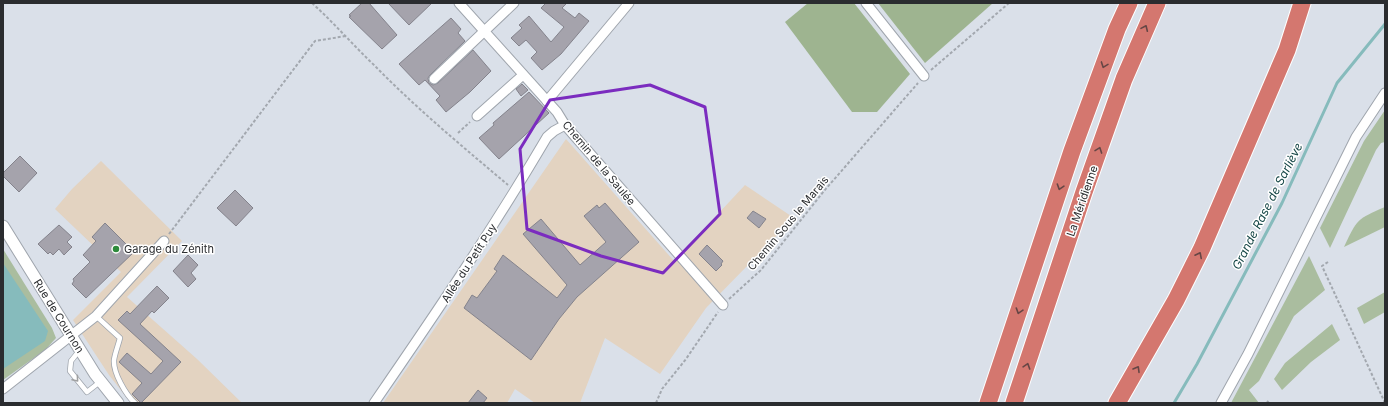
<svg xmlns="http://www.w3.org/2000/svg" width="1388" height="406" font-family="Inter,sans-serif">
<style>
.commercial{fill:#e3d3c1}
.green{fill:#aabd9f}
.forest{fill:#9eb490}
.water{fill:#86bbbc}
.lines{fill:none;stroke-linecap:round;stroke-linejoin:round}
.stream{stroke:#86bbbc;stroke-width:3}
.building{fill:#a5a3ac;stroke:#84838c}
.service-casing{stroke:#9fa5ad;stroke-width:6}
.minor-casing{stroke:#9fa5ad;stroke-width:11}
.tertiary-casing{stroke:#9fa5ad;stroke-width:13}
.motorway-casing{stroke:#fff;stroke-width:19}
.path{stroke:#a3a8af;stroke-width:2;stroke-dasharray:3 2;stroke-linecap:butt}
.service{stroke:#fff;stroke-width:4.5}
.minor{stroke:#fff;stroke-width:9}
.tertiary{stroke:#fff;stroke-width:11}
.motorway{stroke:#d4776f;stroke-width:17}
.oneway{stroke:#664645}
.oneway2{stroke:#9fa0a1}
.marked{fill:none;stroke:#7b2cbf;stroke-width:3;stroke-linejoin:round}
.poi-dot{fill:#2d8a3b;stroke:#fff;stroke-width:1.5}
.labels{text-anchor:middle;dominant-baseline:central;stroke-width:3;stroke-linejoin:round;paint-order:stroke}
.street-label{font-size:11px;fill:#2a2c2f;stroke:#fff}
.poi-label{font-size:11px;fill:#2a2c2f;stroke:#fff;text-anchor:start}
.water-label{font-size:12px;font-style:italic;fill:#164747;stroke:#fff}
</style>
<rect width="100%" height="100%" fill="#dae0e9"/>
<g class="commercial">
<path d="M566,139L674,261L745,185L794,218L706,308L660,374L605,338L580,403H535L515,389L507,403H383Z"/>
<path d="M101,161L182,241L127,297L197,359L242,403H131L109,375L73,320L121,272L55,209L72,189Z"/>
</g>
<g class="green">
<path d="M1385,110V142L1381,143L1376,150L1330,248L1320,228L1364,141Z"/>
<path d="M1385,207V227L1344,247C1357,219 1357,219 1385,207Z"/>
<path d="M3,249L52,328L56,338L45,350L3,380Z"/>
<path d="M1309,256L1325,290L1294,316L1259,381L1249,390L1259,403H1231Z"/>
<path d="M1385,292V312L1364,324L1357,308Z"/>
<path d="M1332,324L1340,340L1311,362L1282,390L1274,379L1285,363Z"/>
</g>
<g class="forest">
<path d="M808,3H854L910,74L877,112H852L785,22Z"/>
<path d="M878,3H993L925,63Z"/>
</g>
<path class="water" d="M3,263L48,331L45,341L3,369Z"/>
<g class="lines">
<path class="stream" d="M1174,403L1197,364L1282,203L1337,83L1385,24"/>
</g>
<g class="building">
<path d="M362,3H369L397,35L382,49L349,17L351,16L349,15Z"/>
<path d="M388,3H432L409,25Z"/>
<path d="M546,3H567L562,8L575,18L579,13L589,21L561,54L542,70L531,58L537,52L526,40L519,46L511,38L522,28L519,25L529,16L551,42L564,27L541,8Z"/>
<path d="M451,18L461,29L458,33L465,41L430,75L428,78L429,83L433,85L438,83L473,50L491,71L470,92L446,112L436,100L440,96L425,80L419,85L399,64Z"/>
<path d="M522,84L528,90L521,96L516,89Z"/>
<path d="M529,92L549,113L499,159L479,138L494,125L493,123Z"/>
<path d="M20,156L37,173L19,192L3,176V173Z"/>
<path d="M235,190L253,208L236,226L217,208Z"/>
<path d="M605,203L639,242L577,297L559,319L531,360L464,308L472,295L477,298L497,271L494,269L503,255L557,298L567,285L523,234L541,219L580,265L606,242L584,216L597,205L599,208Z"/>
<path d="M753,211L766,219L759,228L747,218Z"/>
<path d="M105,223L134,252L86,298L72,284L74,281L73,279L90,262L83,255L96,241L92,237Z"/>
<path d="M59,225L72,237L67,242L72,247L64,255L59,249L53,255L50,252L48,254L38,244Z"/>
<path d="M707,245L723,261L721,264L722,265L716,271L699,254Z"/>
<path d="M188,255L198,265L191,273L196,279L188,287L173,271Z"/>
<path d="M157,286L169,298L154,313L152,311L140,324L181,362L141,403L132,394L142,383L119,362L127,353L151,374L163,361L118,320L127,311L130,314Z"/>
<path d="M478,390L487,398L483,403H468Z"/>
</g>
<g class="lines">
<defs>
<g id="service">
<path d="M96,316L120,338C118,346 115,353 114,360C113,373 126,395 135,403"/>
<path d="M79,351L71,361L70,371L87,392L101,381"/>
</g>
<g id="minor">
<path d="M459,3L557,112L565,125L723,305"/>
<path d="M866,3L924,76"/>
<path d="M434,79L514,3"/>
<path d="M547,101L629,3"/>
<path d="M477,116L523,75"/>
<path d="M3,389L96,316L164,241"/>
<path d="M374,403C434,316 493,229 547,137L554,131L565,125"/>
<path d="M1221,403L1248,354L1356,137L1385,93"/>
</g>
<path id="tertiary" d="M3,226L95,374L118,403"/>
<g id="motorway">
<path d="M988,403L1072,151L1117,29L1129,3"/>
<path d="M1014,403L1084,192L1124,79L1157,3"/>
<path d="M1117,403L1176,300L1202,248L1287,50L1302,3"/>
</g>
</defs>
<use href="#service" class="service-casing"/>
<use href="#minor" class="minor-casing"/>
<use href="#tertiary" class="tertiary-casing"/>
<use href="#motorway" class="motorway-casing"/>
<g class="path">
<path d="M312,3C334,23 353,45 374,65C416,108 463,147 508,185"/>
<path d="M931,70L1009,3"/>
<path d="M458,133L470,122"/>
<path d="M169,234L315,41L346,36"/>
<path d="M1328,262L1322,266L1385,403"/>
<path d="M729,299L761,270L824,191L918,83"/>
<path d="M1267,401L1269,403"/>
<path d="M656,403L662,389L686,359L718,312"/>
</g>
<use href="#service" class="service"/>
<use href="#minor" class="minor"/>
<use href="#tertiary" class="tertiary"/>
<use href="#motorway" class="motorway"/>
</g>
<defs><path id="oneway-chevron" d="M-2-3.5L2.5 0L-2 3.5" fill="none" stroke-width="1.6" stroke-linecap="round" stroke-linejoin="round"/></defs>
<g class="oneway">
<use href="#oneway-chevron" transform="translate(1145 28) rotate(-66)"/>
<use href="#oneway-chevron" transform="translate(1104 65) rotate(110)"/>
<use href="#oneway-chevron" transform="translate(1099 150) rotate(-70)"/>
<use href="#oneway-chevron" transform="translate(1060 187) rotate(108)"/>
<use href="#oneway-chevron" transform="translate(1199 255) rotate(-63)"/>
<use href="#oneway-chevron" transform="translate(1019 311) rotate(108)"/>
<use href="#oneway-chevron" transform="translate(1027 366) rotate(-72)"/>
<use href="#oneway-chevron" transform="translate(1137 369) rotate(-60)"/>
</g>
<use class="oneway2" href="#oneway-chevron" transform="translate(76 379) rotate(50)"/>
<path class="marked" d="M650,85L705,107L720,214L663,273L601,256L527,229L520,149L550,100Z"/>
<circle class="poi-dot" cx="116" cy="249" r="4"/>
<g class="labels">
<g class="street-label">
<text transform="translate(599 163) rotate(50)">Chemin de la Saulée</text>
<text transform="translate(1082 201) rotate(-71)">La Méridienne</text>
<text transform="translate(788 223) rotate(-50)">Chemin Sous le Marais</text>
<text transform="translate(469 263) rotate(-57)">Allée du Petit Puy</text>
<text transform="translate(59 316) rotate(58)">Rue de Cournon</text>
</g>
<g class="poi-label">
<text x="124" y="249">Garage du Zénith</text>
</g>
<g class="water-label">
<text transform="translate(1267 206) rotate(-63)">Grande Rase de Sarliève</text>
</g>
</g>
<rect width="1388" height="406" fill="none" stroke="#2a2c2f" stroke-width="8"/>
</svg>
